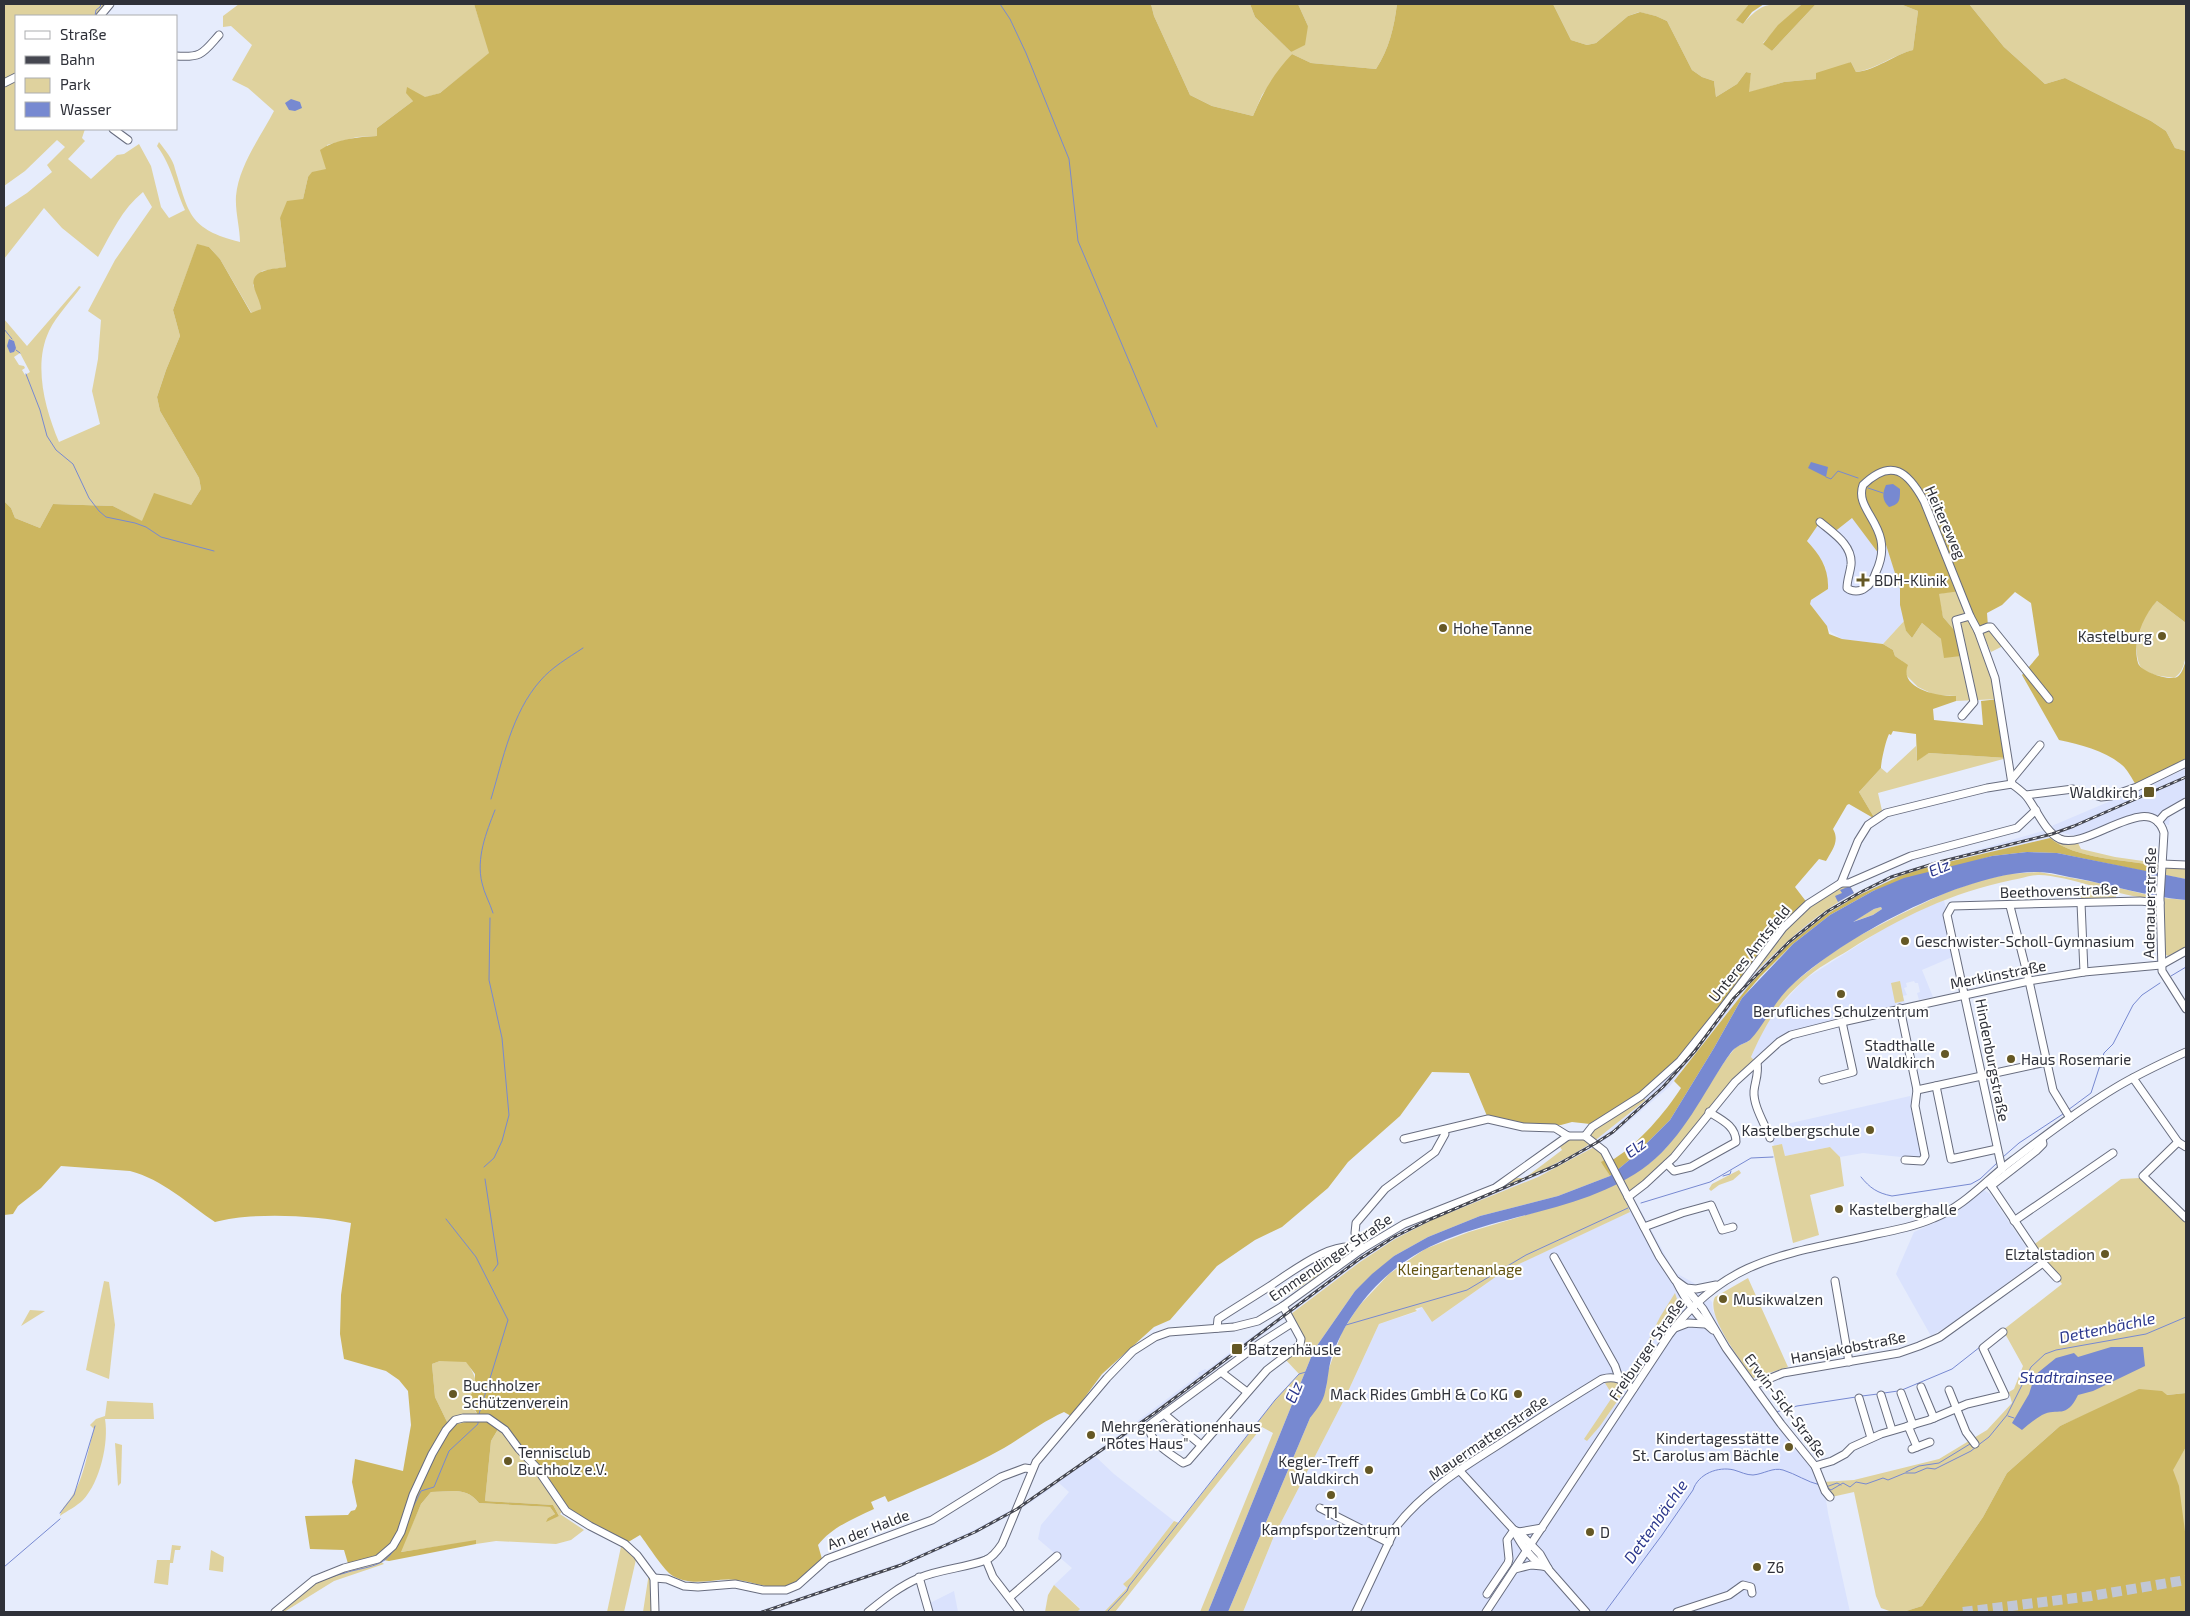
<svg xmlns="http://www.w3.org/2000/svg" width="2190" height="1616" font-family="'Exo 2',sans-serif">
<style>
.built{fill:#dae2fd}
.green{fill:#dfd29e;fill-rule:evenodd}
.forest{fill:#ccb660;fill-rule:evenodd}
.water{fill:#7789d1;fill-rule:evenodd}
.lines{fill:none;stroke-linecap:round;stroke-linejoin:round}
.stream{stroke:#7789d1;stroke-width:1}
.highway-tunnel{stroke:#c1c7d5;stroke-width:10;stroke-dasharray:10 5;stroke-linecap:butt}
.minor-casing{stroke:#686d7f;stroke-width:9}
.minor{stroke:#fff;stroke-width:7}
.rail-casing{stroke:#454750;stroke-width:3}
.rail{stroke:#fff;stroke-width:1;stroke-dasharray:4;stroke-linecap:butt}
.poi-dot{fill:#655825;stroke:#fff;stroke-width:2}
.labels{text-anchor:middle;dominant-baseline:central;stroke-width:4;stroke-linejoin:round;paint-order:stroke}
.street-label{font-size:15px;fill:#2f3139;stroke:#fff}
.poi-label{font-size:15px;fill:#2f3139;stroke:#fff;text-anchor:start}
.park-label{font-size:15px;fill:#625311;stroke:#fff}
.water-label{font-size:16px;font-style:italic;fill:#2c388d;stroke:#fff}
</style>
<rect width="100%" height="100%" fill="#e6ecfc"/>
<g class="built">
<path d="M1852,518L1881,528L1900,589V605L1905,620L1883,644L1842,639L1831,632L1810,604L1811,600L1828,589V584L1825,566L1807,540L1820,522Z"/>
<path d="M2186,769V807L2170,815L2169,825L2164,824L2149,814L2130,815L2082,835H2071L2062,833L2050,838L1931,866L1880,885L1827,914L1787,946L1751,983L1670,1086L1620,1129L1598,1145L1538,1177L1432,1220L1395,1239L1360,1262L1121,1440L1095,1456L1114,1474L1174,1521L1131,1577L1123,1584L1127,1588L1104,1612H1077L1080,1608L1054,1585L1072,1568L1038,1539L1041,1525L1069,1492L1059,1483L1015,1513L947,1547L901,1566L769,1612H756L900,1563L974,1530L1018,1506L1057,1481L1199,1375L1198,1373L1205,1369L1207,1370L1233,1350L1232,1349L1238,1344L1240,1345L1266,1327L1356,1259L1392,1236L1429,1218L1535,1174L1593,1142L1645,1101L1641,1096L1743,981L1807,924L1842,900L1893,874L2046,830L2054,825Z"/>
<path d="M1944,900L1957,955L1922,970L1933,997L1919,1000L1917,993L1920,992L1918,983H1915L1914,981L1906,983L1907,987L1904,988L1907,995L1903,996L1905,1003L1894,1006L1895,1010L1791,1035L1757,1063L1751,1057L1765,1025L1779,1007L1805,979L1899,919Z"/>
<path d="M1910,1096L1923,1154L1920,1159L1863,1153L1840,1157L1830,1147L1785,1156L1782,1144L1774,1146L1769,1128Z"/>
<path d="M1984,1190L1990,1194L2036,1262L1952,1323L1931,1336L1896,1274L1900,1264L1914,1232L1954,1214Z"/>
<path d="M1624,1196L1636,1202L1669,1262L1676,1273L1694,1283L1712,1302L1713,1311L1731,1346L1776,1413L1821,1468L1828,1513L1850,1612H1243L1274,1536L1345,1398L1379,1324L1416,1312L1422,1307L1432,1322L1504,1271L1629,1212Z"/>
<path d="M954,1591L958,1612H929L926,1605Z"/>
</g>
<g class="green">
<path d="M4,4H113L103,16H16V129H85L82,138L85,141L68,159L91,179L117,155L124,154L139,144L151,166L161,207L169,218L185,210C174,186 173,168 157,146L159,142C165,150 173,159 175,169C189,214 189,229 240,242C240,228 235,211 236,196C239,165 260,138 274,111L248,88L232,80L252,45L231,26L223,27V16L239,4H474L490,53L440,93L413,101L377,128V136L357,137L327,145V169L308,177L303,199L280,218L286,267L262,271L253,285L260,299L261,309L252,314L220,259L209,247L197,245L173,310L180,336L166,370L157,397L160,411L199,478L201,489L191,505L143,522L113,506L53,504L40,528L15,518L11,508L4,501V319L27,346L79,286L81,287C71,301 57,315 49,331C33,365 45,409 59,442L100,424L92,391L98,359L101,320L88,311L115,260L152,207L143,192C122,209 111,234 98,257L62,228L44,208L4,259V208L27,193L52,172L47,165L65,147L57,140L25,171L4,186ZM20,353L30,372L25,375L22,370L25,368L24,366L19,365L14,357Z"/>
<path d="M1151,4H1250L1255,17L1291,52L1308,26L1298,4H1397C1394,28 1389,49 1376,69L1311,63L1292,54L1262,95L1253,116L1212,106L1190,95L1154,16Z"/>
<path d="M1553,4H1749L1737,20L1743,24C1764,0 1771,4 1802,4L1763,43L1772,51L1815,5L1814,4H1900L1918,11L1913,50C1893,55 1877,69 1856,72L1851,62L1816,79L1784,82L1748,93L1751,73L1746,72L1737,84L1716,97L1714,81L1702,77L1692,70L1667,21L1656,16L1639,12L1628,16L1596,43L1587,45L1571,40Z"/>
<path d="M1969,4H2186V151L2175,148L2166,131L2151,121L2065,78L2045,84L2004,47Z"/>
<path d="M1960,590L1999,699L1956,701V696L1935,695L1918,687L1907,676L1902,661L1895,656L1893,650L1883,644L1905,620L1906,631L1912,638L1922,623L1941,639L1955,631L1943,617L1938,594Z"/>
<path d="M2157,601L2186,623C2186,639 2190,669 2174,678C2163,676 2153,676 2144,670C2134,663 2136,638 2140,628C2143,618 2150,608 2157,601Z"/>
<path d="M1988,628L2003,646L1991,652L1981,631Z"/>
<path d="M1916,746L1917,760L1929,753L2007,758L1878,793L1883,815L1875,819L1859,792L1881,768L1887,773Z"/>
<path d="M2053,836L2061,842L2078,843L2081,849L2115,857L2157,863L2159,866C2127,860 2074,859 2050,838Z"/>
<path d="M2165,867H2186V879L2164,875Z"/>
<path d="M2039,872L2094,882L2157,897C2140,904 2066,874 2038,875C2030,875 2020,879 2012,880C1953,892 1899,918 1849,950C1834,959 1817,968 1804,980C1778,1003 1765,1025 1751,1057L1757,1063L1734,1082L1674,1157L1624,1196L1630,1212L1504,1271L1432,1322L1422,1307L1415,1309L1417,1311L1379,1324L1345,1398L1274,1536L1243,1612H1228L1310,1418L1326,1388L1328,1371L1342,1332L1358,1307L1389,1274L1425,1249L1469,1232L1539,1211L1650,1163L1666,1148L1682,1126L1727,1058L1736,1047L1749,1041L1773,1005L1791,985L1825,958L1853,939L1899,915L1947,892L1982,880L2009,874Z"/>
<path d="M1849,883L1854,893C1812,916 1780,947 1747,981H1743L1783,928L1808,904Z"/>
<path d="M2081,885L2116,894V899L2081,901Z"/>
<path d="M2164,898L2186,900V947L2168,956L2165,954Z"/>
<path d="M1881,907L1882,909L1873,915L1852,922L1874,909Z"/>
<path d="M1900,981L1904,1001L1895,1003L1891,983Z"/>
<path d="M1643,1098L1646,1100L1593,1142L1572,1155L1535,1174L1503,1187L1516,1178H1525L1562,1150L1559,1145L1568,1139L1593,1129Z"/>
<path d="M1782,1144L1785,1156L1830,1147L1840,1157L1844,1186L1810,1195L1819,1235L1793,1243L1772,1146Z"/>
<path d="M1598,1145L1608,1158L1602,1162L1610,1176L1558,1196L1480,1216L1428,1237L1394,1256L1355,1291L1314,1350L1208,1612H1200L1273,1433L1262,1427L1115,1612H1104L1127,1588L1123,1584L1131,1577L1174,1521L1179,1523L1275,1400L1299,1374L1285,1359L1304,1346V1339L1291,1314L1360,1262L1395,1239L1432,1220L1538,1177Z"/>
<path d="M1739,1170L1741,1173L1733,1180L1719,1185L1711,1191L1709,1189L1712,1184Z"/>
<path d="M2140,1178L2186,1219V1393L2166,1395L2096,1410L2060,1426L2007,1473L1983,1517L1922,1606L1903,1612H1892L1881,1608L1876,1596L1877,1601L1854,1492L1827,1498L1822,1482L1854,1480L1939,1459L1987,1430L2012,1403L2009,1392L2014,1389L2023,1366L2003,1330L2062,1284L2032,1246L2121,1179Z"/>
<path d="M1335,1255L1340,1257L1341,1261L1286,1296L1281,1290L1317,1267L1319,1261Z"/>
<path d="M1748,1278L1788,1367L1753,1378C1742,1362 1705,1315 1715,1297Z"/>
<path d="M104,1281L109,1282L115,1325L109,1379L86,1370Z"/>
<path d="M1675,1293L1679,1305L1677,1310L1639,1359L1660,1317Z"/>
<path d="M30,1310L45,1311L21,1326Z"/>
<path d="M440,1361H466C472,1370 480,1382 473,1393L475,1411L477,1413L475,1420L449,1426L435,1397L432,1364Z"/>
<path d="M1610,1381H1617L1622,1386L1623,1393L1600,1426L1587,1441L1584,1439L1613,1396L1605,1383Z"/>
<path d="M107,1401L153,1403L154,1419H105C109,1443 100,1482 83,1500C77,1506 67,1511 60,1516C61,1508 68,1503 72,1496C84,1479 88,1449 94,1429L90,1425L96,1419L105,1416Z"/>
<path d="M499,1428L542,1477L564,1510L560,1514L584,1530L571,1540L556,1544L496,1541L476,1544V1541L400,1552L421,1504L431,1492C450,1492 466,1486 479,1503L550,1507L555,1514L548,1518L559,1516L553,1505L485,1501L491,1441Z"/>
<path d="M115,1443L122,1445L121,1483L118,1486Z"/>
<path d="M2186,1447V1539L2172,1470Z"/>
<path d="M622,1542L637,1555L624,1612H607Z"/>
<path d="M172,1545L181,1546L180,1550H175L173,1563H170L168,1585L154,1583L157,1560H170Z"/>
<path d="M211,1550L224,1557L223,1572L209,1570Z"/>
<path d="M378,1559L384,1564L334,1581L284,1612H276L314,1580Z"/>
<path d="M649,1573L654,1578L655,1612H643Z"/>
<path d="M1054,1585L1080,1609L1077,1612H1045L1048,1595Z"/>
</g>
<g class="forest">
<path d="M474,4H1151L1154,16L1190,95L1212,106L1253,116C1263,92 1274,73 1292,54L1311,63L1376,69C1389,49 1394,28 1397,4H1553L1571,40L1587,45L1596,43L1628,16L1640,12L1656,16L1667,21L1692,70L1702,77L1714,81L1716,97L1737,84L1746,72L1751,73L1749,92L1784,82L1816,79V73L1851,62L1856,72C1877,70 1893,55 1913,50L1918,11L1900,4H1969L2004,47L2045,84L2065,78L2151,121L2166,131L2175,148L2186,151V623L2157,601C2143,616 2132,642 2138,663C2141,672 2169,681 2177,677C2182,674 2184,666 2186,660V761L2136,785C2132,779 2128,770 2122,765C2104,750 2081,745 2059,740L2022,675L2039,655L2031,603L2015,592L2002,605L1987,613L1988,627L1978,631L1960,591L1939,594L1943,617L1955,631L1961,656L1944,658L1941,639L1922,623L1912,638L1906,631L1900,605V589L1881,529L1878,528L1882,558L1852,518L1833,533L1820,522L1807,541C1820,555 1829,568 1828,589L1811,600L1810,604L1827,626L1829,634L1842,639L1883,644L1893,650L1895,656L1908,665C1898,689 1940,697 1956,696V701L1933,709L1934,720L1983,725L1981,701L1999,699L2007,758L1929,753L1917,761L1916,734L1893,731L1891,735L1889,734C1886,740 1881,761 1881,768L1859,792L1875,819L1849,804L1847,805L1833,829C1840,841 1832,850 1826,861L1819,859L1795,887L1808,904L1801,910L1660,1080L1590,1124L1572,1122L1561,1125L1519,1124L1487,1116L1469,1073L1432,1072L1400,1116L1348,1162L1328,1188L1282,1227L1255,1240L1217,1266L1170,1320L1154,1327L1102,1374L1071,1416L1064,1412C1042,1422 1024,1436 1004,1448C966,1469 927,1485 888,1502L885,1496L871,1502L874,1509C853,1519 832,1527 818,1545L822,1559C811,1567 803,1580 790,1585C771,1591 756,1582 737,1580C716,1577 694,1588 673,1576C664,1571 648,1545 640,1535L625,1544L568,1509L500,1426L491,1441L485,1501L553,1505L559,1516L546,1522L548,1518L555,1514L550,1507L479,1503C466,1486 450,1492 431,1492L421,1504L401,1552L476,1540V1544L389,1561L378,1559L349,1567L344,1550L310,1549L305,1516L348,1515L351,1511L355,1510L357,1506L352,1482L355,1459L403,1471L411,1425L408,1391L399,1380L386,1371L344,1359L340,1334L341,1295L351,1223C315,1215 251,1212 215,1222C188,1204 162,1179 130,1171L61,1166L41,1188L18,1206L13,1214L4,1215V501L11,508L15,518L40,528L53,504L113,506L142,521L154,493L191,505L201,489L199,478L160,411L157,397L166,370L180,336L173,310L197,244L209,247L220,259L251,313L261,309C260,300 256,295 254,287C249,269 275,269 286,267L280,218L287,201L303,199L308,177L312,172L326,169L320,150C336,139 358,137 377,136V128L413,101L406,93L407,87L425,97L440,93L489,53ZM440,1361L466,1362L475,1374V1389L470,1396L473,1407L477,1413L475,1420L449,1426L435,1397L432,1364Z"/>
<path d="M1250,4H1298L1308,26L1305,45L1291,52L1255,17Z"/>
<path d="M1749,4H1764L1752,12L1743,24L1736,20Z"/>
<path d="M1814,4L1815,5L1772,51L1763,44L1778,25L1801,5Z"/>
<path d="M2050,838C2074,859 2127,860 2159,866L2158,874L2057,853L2027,852L1992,856L1873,891L1830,915L1793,944L1760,977L1742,998L1714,1048L1670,1120L1633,1157L1610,1176L1601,1162L1608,1158L1614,1159C1639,1143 1665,1113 1681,1088L1674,1081L1751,983L1787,946L1827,914L1857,896L1900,876L1931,866Z"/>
<path d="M2139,1389L2162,1391L2167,1395L2186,1393V1447L2173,1470L2179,1486L2186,1539V1612H1903L1922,1606L1983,1517L2007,1473L2060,1426Z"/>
</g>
<g class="water">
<path d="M291,99L300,102L302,108L295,111L289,110L285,103Z"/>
<path d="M9,339L14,341L16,348L14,352L10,353L7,346Z"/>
<path d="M1811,462L1828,467L1826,477L1808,468Z"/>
<path d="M1893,484L1900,489C1900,500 1900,504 1889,507C1882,500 1882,494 1886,485Z"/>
<path d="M2027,852L2057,853L2186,879V900C2148,897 2112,885 2075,878C2063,876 2050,872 2038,872C1966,871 1843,937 1791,986C1774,1002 1765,1024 1750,1040C1746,1043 1741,1044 1737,1047C1733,1049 1730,1054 1727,1058C1703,1094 1683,1137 1649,1164C1573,1223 1464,1210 1390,1273C1364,1295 1342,1326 1331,1359C1328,1370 1328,1381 1325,1392C1323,1402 1316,1410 1310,1418L1228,1612H1208L1314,1350L1355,1291L1372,1274L1394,1256L1428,1237L1480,1216L1558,1196L1610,1176L1633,1157L1670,1120L1714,1048L1742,998L1793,944L1830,915L1873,891L1904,878L1992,856ZM1881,907L1882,909L1873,915L1853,922L1874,909Z"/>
<path d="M1850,886L1854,893L1838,902L1835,896L1842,893L1840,890Z"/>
<path d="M2111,1347H2143L2145,1366L2093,1391L2078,1395C2066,1420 2058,1407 2042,1415C2035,1419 2028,1425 2022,1430L2012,1423L2029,1394L2035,1375L2056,1358L2074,1353L2078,1357Z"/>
</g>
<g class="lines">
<g class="stream">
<path d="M1000,4L1010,19L1026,53L1069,159L1078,241L1157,427"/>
<path d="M95,16L96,10L100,7L101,4"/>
<path d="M4,329L12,339"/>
<path d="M16,350L20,353"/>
<path d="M26,374L40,410L47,436L56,450L73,464L89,498L99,511L106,517L135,523L146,527L161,537L214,551"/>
<path d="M1826,477L1831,479L1838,471L1858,478"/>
<path d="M1868,488L1883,493"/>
<path d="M491,799C503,759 512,713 540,681C552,667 568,658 583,648"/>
<path d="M493,913C490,903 484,893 482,883C476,858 486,833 495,810"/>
<path d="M2171,976L2186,967"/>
<path d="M2068,1110L2091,1093L2104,1053L2113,1044L2133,1005L2142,995L2160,983"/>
<path d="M2003,1157L2019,1143L2063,1114"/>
<path d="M484,1167L494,1158L502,1141L509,1115L502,1038L489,980L490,918"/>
<path d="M1723,1176L1730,1174L1731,1171"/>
<path d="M1861,1177C1870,1188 1877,1193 1892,1196L1971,1184L1980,1179L1997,1163"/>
<path d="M485,1179L498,1264L493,1271"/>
<path d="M1641,1203L1710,1182L1751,1158L1773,1157"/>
<path d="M446,1219L476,1257L508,1320L479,1414"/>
<path d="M1346,1325L1467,1290L1526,1255L1628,1208"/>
<path d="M1902,1390L1952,1369L1980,1347"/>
<path d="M1884,1393L1898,1391"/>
<path d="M1862,1396L1878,1394"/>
<path d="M1776,1412L1797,1406L1856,1397"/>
<path d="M2008,1416L2014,1418"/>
<path d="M1906,1472L1919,1466L1939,1463L1970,1444"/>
<path d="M1826,1487L1837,1483L1841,1485"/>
<path d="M1828,1488L1831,1490L1843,1483L1850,1487L1856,1482L1866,1484L1883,1478L1888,1480L1905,1473H1915L1927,1468L1935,1469L1971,1451L1981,1443L1989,1437L2007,1415L2031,1367L2045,1354L2056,1350L2146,1334L2186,1317"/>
<path d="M413,1507L421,1491L434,1487L449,1451L478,1424V1420"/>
<path d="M60,1513L74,1495L95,1426"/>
<path d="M4,1567L60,1519"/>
<path d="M318,1582C327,1579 335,1575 345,1573C362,1567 385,1568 394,1549"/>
<path d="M1107,1612L1127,1591L1129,1586L1275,1400L1299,1374L1306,1372"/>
<path d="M1605,1612L1662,1535L1693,1490C1698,1474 1718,1466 1734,1470C1741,1472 1746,1475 1753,1475C1764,1474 1773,1467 1783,1470C1796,1474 1807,1482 1820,1485"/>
</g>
<path class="highway-tunnel" d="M1963,1612L2091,1596L2186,1580"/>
<defs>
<g id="minor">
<path d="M100,16L110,4"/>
<path d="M176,56C202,58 203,53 219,35"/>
<path d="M4,83L16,77"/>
<path d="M113,129L128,140"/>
<path d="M1820,522C1833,533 1853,545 1851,565C1850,573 1847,580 1847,588C1852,592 1860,592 1865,588C1870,585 1874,578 1876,572C1897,527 1853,512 1863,485C1892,457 1908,472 1924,501L1970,616L1978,631L1995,678L2012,784C2017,788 2023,792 2027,797C2037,810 2045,832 2060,839C2088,851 2151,788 2164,833L2160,898L2162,971L2186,1009"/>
<path d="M1978,631L1988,627H1991L2049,699"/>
<path d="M1962,716L1974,702L1956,620L1970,616"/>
<path d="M2012,779L2040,745"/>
<path d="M2026,795L2073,789L2101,797L2111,796L2137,787L2186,763"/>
<path d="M2158,822L2165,814L2186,802"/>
<path d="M2162,864L2186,865"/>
<path d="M1841,883H1849L1911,856L2017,828L2036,810"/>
<path d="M2081,903L2084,972"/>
<path d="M2010,906L2029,981L2053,1090L2070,1118"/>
<path d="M1900,1008L1917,1090L1915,1106L1925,1156L1922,1161L1905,1160"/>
<path d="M1757,1063C1759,1074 1755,1081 1754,1091C1753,1106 1765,1124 1770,1138"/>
<path d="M2133,1078L2178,1142L2186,1147"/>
<path d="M1823,1080L1853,1072L1842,1022"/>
<path d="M1936,1086L1951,1159L1997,1149"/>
<path d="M1917,1090L2046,1062"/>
<path d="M1585,1136L1592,1127L1641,1096L1680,1061L1721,1010L1783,928L1808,904L1841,883L1858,841L1868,825L1886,813L1987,788L2012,784"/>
<path d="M1404,1139L1488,1119L1523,1127L1555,1128L1568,1136"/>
<path d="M2178,1142L2143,1176L2186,1218"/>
<path d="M1667,1164L1674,1171L1691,1167L1736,1142C1736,1126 1722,1120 1709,1112"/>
<path d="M2002,1169L1947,915L1952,906L2140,901L2160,903"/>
<path d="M1988,1181L2043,1263L2057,1278"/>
<path d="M1991,1186L2036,1151L2043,1144L2042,1139"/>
<path d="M1628,1197L1645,1184L1674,1157L1735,1082L1779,1042L1791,1035L1842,1022L2029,981L2084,972L2161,965L2186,951"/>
<path d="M2014,1221L2113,1153"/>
<path d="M1644,1227L1682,1213L1711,1205L1722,1230L1733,1227"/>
<path d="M1362,1249L1355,1233L1356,1223L1385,1189L1435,1152L1445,1134L1444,1130"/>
<path d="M1554,1257L1615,1366L1619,1378"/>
<path d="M1676,1281C1685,1299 1697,1317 1713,1330"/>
<path d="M1835,1281L1849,1362"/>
<path d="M1686,1288L1703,1309L1726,1348L1781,1424L1815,1466L1825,1491L1830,1497"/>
<path d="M1283,1306L1301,1339L1300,1345L1267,1370L1188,1461L1183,1463C1171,1454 1148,1442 1149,1425L1153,1422L1259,1344L1292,1323"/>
<path d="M1217,1328L1218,1319C1235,1308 1253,1297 1270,1286C1293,1271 1334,1238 1362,1249"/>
<path d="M1675,1328L1688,1323L1705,1324"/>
<path d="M1221,1372L1247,1392"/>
<path d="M1754,1385L1783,1373L1899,1353L1919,1346L1940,1337L2043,1263"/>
<path d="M1921,1387L1934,1418"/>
<path d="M1949,1390L1966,1432L1975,1444"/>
<path d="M1901,1393L1913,1425"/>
<path d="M1881,1395L1892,1430"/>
<path d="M1859,1398L1871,1438"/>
<path d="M1164,1414L1201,1445"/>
<path d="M1908,1426L1917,1447L1912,1449"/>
<path d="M1917,1447L1930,1442"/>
<path d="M1815,1466L1832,1461L1845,1454L1852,1447L1881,1434L1929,1420L1967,1404L2005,1395L1983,1348L2003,1332"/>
<path d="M1459,1470L1513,1529C1520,1542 1532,1563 1548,1568"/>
<path d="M1320,1508L1389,1543"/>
<path d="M1514,1530L1519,1532L1540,1554L1549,1570L1586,1612"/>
<path d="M1519,1532L1542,1528"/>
<path d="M986,1560L993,1577L1020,1612"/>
<path d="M1515,1569L1531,1565L1542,1566"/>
<path d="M919,1577L929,1612"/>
<path d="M654,1578L667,1579L684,1586L698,1587L735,1584L763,1590H786L798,1585L827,1559L932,1520L1001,1477L1025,1468L1032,1469"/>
<path d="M654,1578L655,1612"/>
<path d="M1487,1594L1508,1563L1509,1559L1507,1540L1514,1530"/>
<path d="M1010,1597L1057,1556"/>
<path d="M275,1612L314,1580L344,1568L378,1559L393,1546L401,1532L413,1495L432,1454L446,1430L455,1420L463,1418H488L505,1430L519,1449L536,1467L566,1511L590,1526L625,1544L637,1555L654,1578"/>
<path d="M868,1612C884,1599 900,1586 919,1578C940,1569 965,1568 986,1560C993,1557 998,1550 1002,1544L1036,1462L1107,1378L1133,1351L1155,1337L1169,1332L1234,1327L1258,1321L1283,1306L1362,1249L1404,1224L1495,1188L1568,1136H1585L1604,1151L1659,1256L1675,1280L1686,1288L1696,1289L1716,1285"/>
<path d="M1356,1612L1396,1527C1421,1494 1460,1469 1495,1447C1530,1424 1566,1401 1602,1379C1616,1375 1622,1380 1633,1389"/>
<path d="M1486,1612L1669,1335C1726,1257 1789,1254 1876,1234C1896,1230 1916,1226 1934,1218C1965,1206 1987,1179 2013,1160C2046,1135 2080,1109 2115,1088C2138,1074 2162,1063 2186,1052"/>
<path d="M1677,1612L1729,1595L1743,1585L1751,1587L1752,1593"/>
</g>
</defs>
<use href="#minor" class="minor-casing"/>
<use href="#minor" class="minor"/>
<defs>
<path id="rail" d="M762,1612L901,1565L975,1532L1017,1509L1156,1412L1358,1260L1394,1237L1431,1219L1557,1165L1596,1143L1613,1132L1663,1087L1695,1051L1734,998L1789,942L1828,911L1861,892L1891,877L1939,862L2052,834L2074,826L2186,777"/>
</defs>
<use href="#rail" class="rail-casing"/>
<use href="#rail" class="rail"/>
</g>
<g class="poi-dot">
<path d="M1860.5 572.5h5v5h5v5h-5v5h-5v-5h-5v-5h5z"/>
<circle cx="1443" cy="628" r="5"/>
<circle cx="2162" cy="636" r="5"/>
<rect x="2143" y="786" width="12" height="12" rx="2.5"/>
<circle cx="1905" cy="941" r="5"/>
<circle cx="1841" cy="994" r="5"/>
<circle cx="1945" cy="1054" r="5"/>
<circle cx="2011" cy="1059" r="5"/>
<circle cx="1870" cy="1130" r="5"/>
<circle cx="1839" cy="1209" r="5"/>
<circle cx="2105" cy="1254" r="5"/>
<circle cx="1723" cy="1299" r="5"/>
<rect x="1231" y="1343" width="12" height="12" rx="2.5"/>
<circle cx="453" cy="1394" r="5"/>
<circle cx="1518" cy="1394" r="5"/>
<circle cx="1091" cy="1435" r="5"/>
<circle cx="1789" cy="1447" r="5"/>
<circle cx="508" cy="1461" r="5"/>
<circle cx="1369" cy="1470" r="5"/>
<circle cx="1331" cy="1495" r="5"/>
<circle cx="1590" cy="1532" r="5"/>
<circle cx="1757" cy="1567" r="5"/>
</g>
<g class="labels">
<g class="street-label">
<text transform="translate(1946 522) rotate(66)">Heitereweg</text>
<text transform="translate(2059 890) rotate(-2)">Beethovenstraße</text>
<text transform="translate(2149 903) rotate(-89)">Adenauerstraße</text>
<text transform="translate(1749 953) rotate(-51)">Unteres Amtsfeld</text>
<text transform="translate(1998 974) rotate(-11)">Merklinstraße</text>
<text transform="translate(1993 1060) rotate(79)">Hindenburgstraße</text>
<text transform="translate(1330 1257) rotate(-34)">Emmendinger Straße</text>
<text transform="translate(1848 1347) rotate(-11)">Hansjakobstraße</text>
<text transform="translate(1646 1349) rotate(-55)">Freiburger Straße</text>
<text transform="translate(1786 1405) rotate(53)">Erwin-Sick-Straße</text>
<text transform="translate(1488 1437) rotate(-34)">Mauermattenstraße</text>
<text transform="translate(868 1529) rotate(-21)">An der Halde</text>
</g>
<g class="poi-label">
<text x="1874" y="580">BDH-Klinik</text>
<text x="1453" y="628">Hohe Tanne</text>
<text x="2152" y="636" text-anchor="end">Kastelburg</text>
<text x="2138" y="792" text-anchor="end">Waldkirch</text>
<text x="1915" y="941">Geschwister-Scholl-Gymnasium</text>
<text x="1841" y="1011" text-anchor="middle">Berufliches Schulzentrum</text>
<text x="1935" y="1045" text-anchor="end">Stadthalle<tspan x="1935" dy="17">Waldkirch</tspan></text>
<text x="2021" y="1059">Haus Rosemarie</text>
<text x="1860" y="1130" text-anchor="end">Kastelbergschule</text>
<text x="1849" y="1209">Kastelberghalle</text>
<text x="2095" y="1254" text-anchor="end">Elztalstadion</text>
<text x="1733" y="1299">Musikwalzen</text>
<text x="1248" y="1349">Batzenhäusle</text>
<text x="463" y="1385">Buchholzer<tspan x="463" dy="17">Schützenverein</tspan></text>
<text x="1508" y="1394" text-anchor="end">Mack Rides GmbH &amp; Co KG</text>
<text x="1101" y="1426">Mehrgenerationenhaus<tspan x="1101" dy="17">"Rotes Haus"</tspan></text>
<text x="1779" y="1438" text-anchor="end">Kindertagesstätte<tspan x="1779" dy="17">St. Carolus am Bächle</tspan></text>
<text x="518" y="1452">Tennisclub<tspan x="518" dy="17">Buchholz e.V.</tspan></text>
<text x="1359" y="1461" text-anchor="end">Kegler-Treff<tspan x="1359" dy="17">Waldkirch</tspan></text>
<text x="1331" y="1512" text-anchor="middle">T1<tspan x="1331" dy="17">Kampfsportzentrum</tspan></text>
<text x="1600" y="1532">D</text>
<text x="1767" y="1567">Z6</text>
</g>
<g class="park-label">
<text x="1460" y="1269">Kleingartenanlage</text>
</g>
<g class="water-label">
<text transform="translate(1939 867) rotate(-23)">Elz</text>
<text transform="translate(1635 1147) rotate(-36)">Elz</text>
<text transform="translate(2107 1327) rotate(-12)">Dettenbächle</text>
<text x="2066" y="1376">Stadtrainsee</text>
<text transform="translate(1293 1392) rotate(-67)">Elz</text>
<text transform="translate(1655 1521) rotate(-55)">Dettenbächle</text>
</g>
</g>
<rect width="2190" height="1616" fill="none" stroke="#2f3139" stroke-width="10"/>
<rect x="15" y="15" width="162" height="115" fill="#ffffff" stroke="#acadb0"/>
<rect x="25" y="31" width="25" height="8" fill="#ffffff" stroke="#acadb0"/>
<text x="60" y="40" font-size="15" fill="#2f3139">Straße</text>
<rect x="25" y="56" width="25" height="8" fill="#454750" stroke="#acadb0"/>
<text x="60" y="65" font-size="15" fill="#2f3139">Bahn</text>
<rect x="25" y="78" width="25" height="15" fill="#dfd29e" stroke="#acadb0"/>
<text x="60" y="90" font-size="15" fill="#2f3139">Park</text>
<rect x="25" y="102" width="25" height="15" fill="#7789d1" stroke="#acadb0"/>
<text x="60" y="115" font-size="15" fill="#2f3139">Wasser</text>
</svg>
